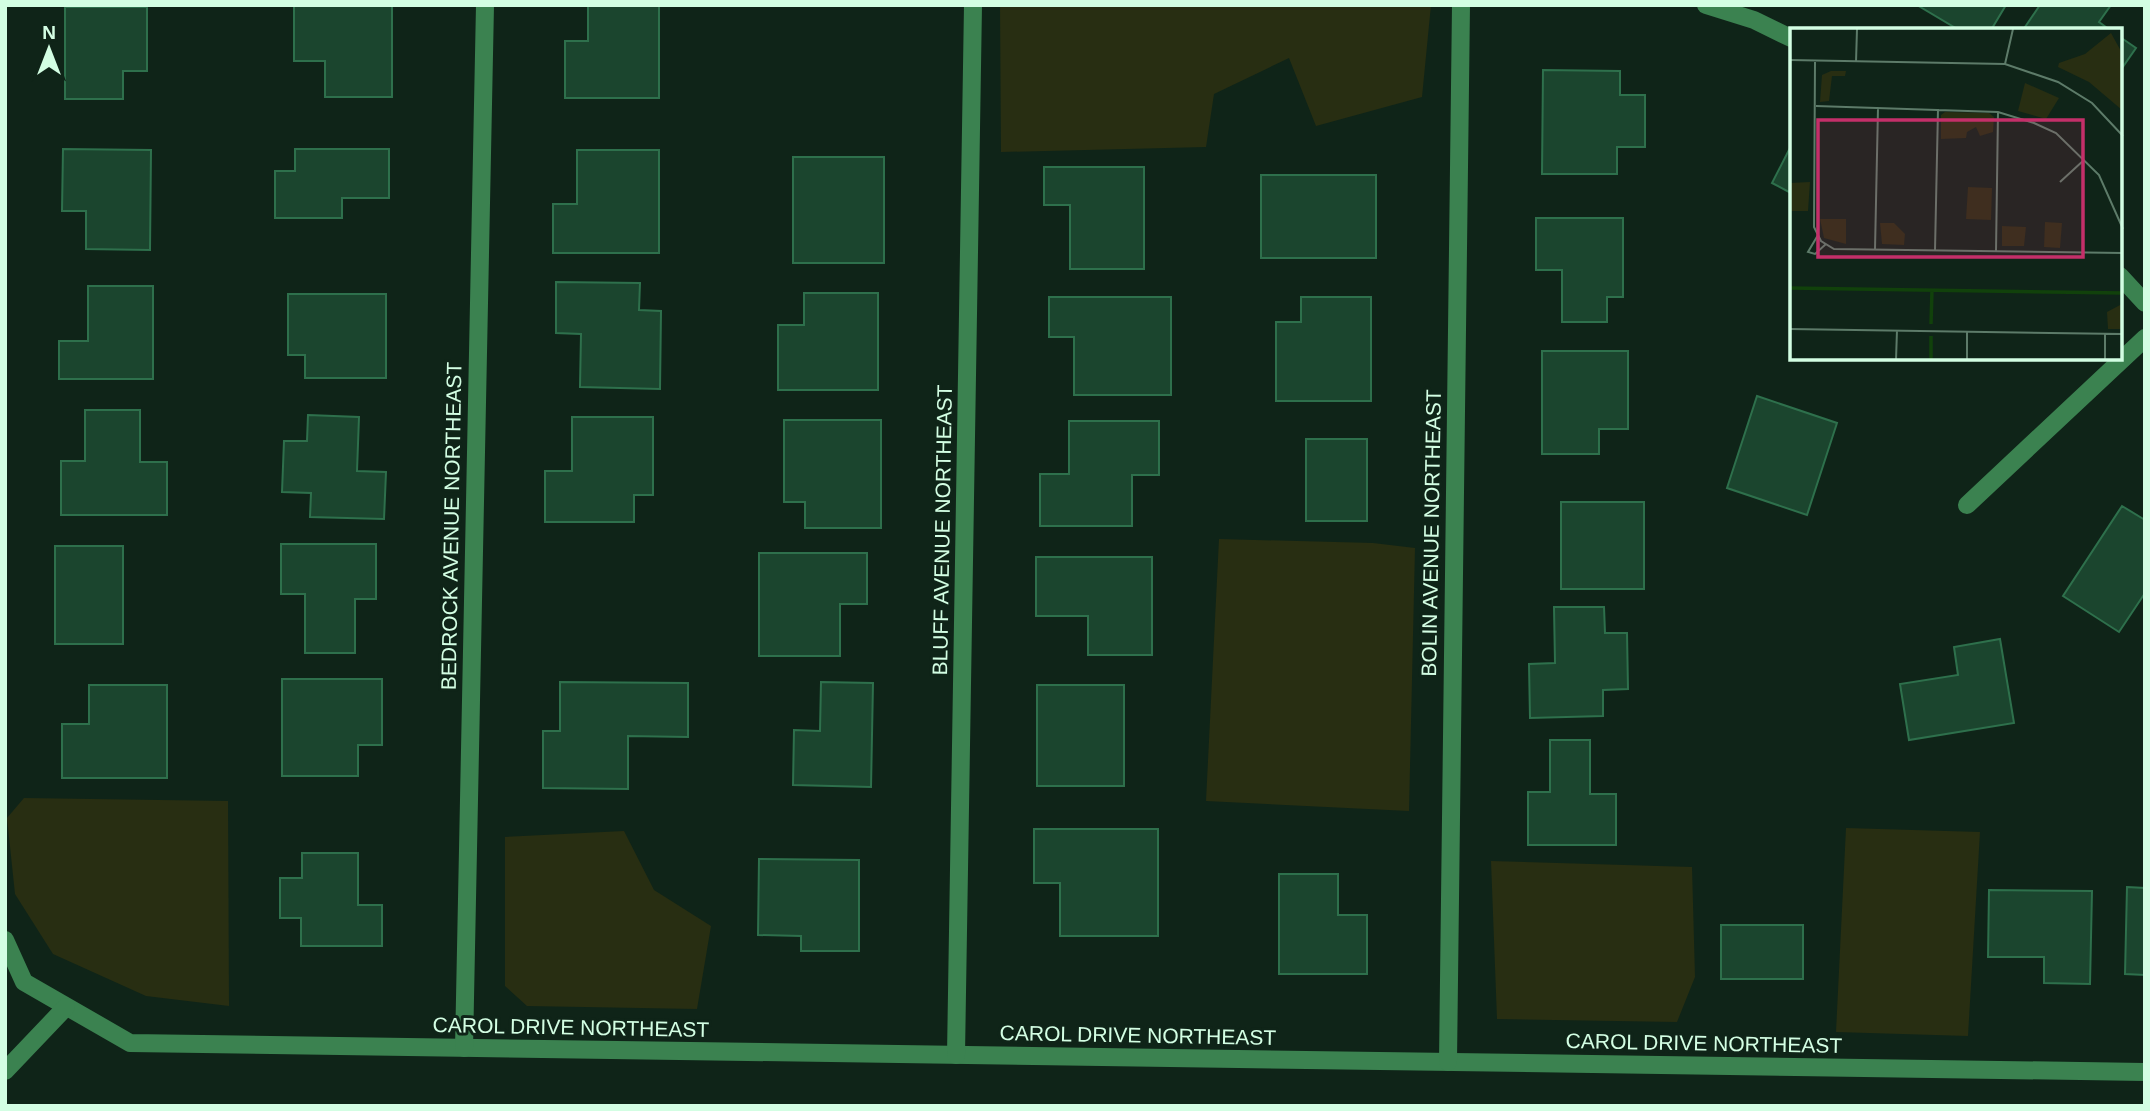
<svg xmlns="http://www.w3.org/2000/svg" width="2150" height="1111" font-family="Arial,sans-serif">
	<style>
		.green { fill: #282e12 }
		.building { fill: #1b452e; stroke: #2e704c; stroke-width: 2 }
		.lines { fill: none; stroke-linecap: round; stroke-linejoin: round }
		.minor { stroke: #3b8250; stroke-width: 18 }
		.labels { text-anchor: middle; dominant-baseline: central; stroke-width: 6; stroke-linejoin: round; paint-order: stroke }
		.street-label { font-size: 21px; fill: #d3fee3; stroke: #0f2418 }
		.inset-river { fill: none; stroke: #11410b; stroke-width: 3.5 }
		.inset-road { fill: none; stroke: #5d7b69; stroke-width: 2 }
		.view { fill: #c42f69; fill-opacity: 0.15; stroke: #c42f69; stroke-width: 3.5 }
		.inset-edge { fill: none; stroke: #d3fee3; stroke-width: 3.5 }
	</style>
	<rect width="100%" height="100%" fill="#0f2418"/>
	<g class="green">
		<path d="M1000,5H1431L1422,97L1316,126L1289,58L1214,94L1206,147L1001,152Z"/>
		<path d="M1219,539L1373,543L1415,548L1409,811L1206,801Z"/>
		<path d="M24,798L228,801L229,1006L146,996L53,954L15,894L7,818Z"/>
		<path d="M1846,828L1980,832L1968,1036L1836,1032Z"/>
		<path d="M624,831L654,890L711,926L697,1009L527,1006L505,986V837Z"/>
		<path d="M1491,861L1692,867L1695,977L1677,1022L1497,1019Z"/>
	</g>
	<g class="building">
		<path d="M294,5H392V97H325V61H294Z"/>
		<path d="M588,5H659V98H565V41H588Z"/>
		<path d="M1917,5H2006L1991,30H1959Z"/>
		<path d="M2040,5H2111L2099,22L2110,30H2023Z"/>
		<path d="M65,7H147V71H123V99H65Z"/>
		<path d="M2120,37L2136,48L2120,71Z"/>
		<path d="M1543,70L1620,71V95H1645V147H1617V174H1542Z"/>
		<path d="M1791,146V193L1772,183Z"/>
		<path d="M63,149L151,150L150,250L86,249V211H62Z"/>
		<path d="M295,149H389V198H342V218H275V171H295Z"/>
		<path d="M577,150H659V253H553V204H577Z"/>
		<rect x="793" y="157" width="91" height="106"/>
		<path d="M1044,167H1144V269H1070V205H1044Z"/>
		<rect x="1261" y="175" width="115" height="83"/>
		<path d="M1536,218H1623V297H1607V322H1562V270H1536Z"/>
		<path d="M556,282L640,283L639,310L661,311L660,389L580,387L581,334L556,333Z"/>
		<path d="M88,286H153V379H59V341H88Z"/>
		<path d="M804,293H878V390H778V325H804Z"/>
		<path d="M288,294H386V378H305V355H288Z"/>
		<path d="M1049,297H1171V395H1074V337H1049Z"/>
		<path d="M1301,297H1371V401H1276V322H1301Z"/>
		<path d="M1542,351H1628V429H1599V454H1542Z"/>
		<path d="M1757,396L1837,423L1807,515L1727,488Z"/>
		<path d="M85,410H140V462H167V515H61V461H85Z"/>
		<path d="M308,415L359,417L357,471L386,472L384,519L310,517L311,493L282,492L284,441H307Z"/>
		<path d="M572,417H653V495H634V522H545V471H572Z"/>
		<path d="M784,420H881V528H805V502H784Z"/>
		<path d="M1069,421H1159V475H1132V526H1040V474H1069Z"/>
		<rect x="1306" y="439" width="61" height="82"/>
		<rect x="1561" y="502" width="83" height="87"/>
		<path d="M2122,506L2145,520V593L2119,632L2063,596Z"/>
		<path d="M281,544H376V599H355V653H305V594H281Z"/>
		<rect x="55" y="546" width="68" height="98"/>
		<path d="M759,553H867V604H840V656H759Z"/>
		<path d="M1036,557H1152V655H1088V616H1036Z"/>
		<path d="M1554,607H1604L1605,633H1627L1628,689L1603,690V716L1530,718L1529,664L1555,663Z"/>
		<path d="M2000,639L2014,723L1909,740L1900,684L1958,675L1954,647Z"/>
		<path d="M282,679H382V745H358V776H282Z"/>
		<path d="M560,682L688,683V737L628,736V789L543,788V731H560Z"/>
		<path d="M821,682L873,683L871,787L793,785L794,730L820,731Z"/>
		<path d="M89,685H167V778H62V724H89Z"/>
		<rect x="1037" y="685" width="87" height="101"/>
		<path d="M1550,740H1590V794H1616V845H1528V792H1550Z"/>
		<path d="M1034,829H1158V936H1060V883H1034Z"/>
		<path d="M302,853H358V905H382V946H301V918H280V878H302Z"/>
		<path d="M759,859L859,860V951H801V936L758,935Z"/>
		<path d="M1279,874H1338V915H1367V974H1279Z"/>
		<path d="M2127,887L2145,888V975L2125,974Z"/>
		<path d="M1989,890L2092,891L2090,984L2044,983V957H1988Z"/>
		<rect x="1721" y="925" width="82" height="54"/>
	</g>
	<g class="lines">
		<g class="minor">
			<path d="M1706,5L1754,20L1791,38"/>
			<path d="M2120,276L2145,303"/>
			<path d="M1967,505L2145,338"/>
			<path d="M5,940L24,982L130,1043L2145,1072"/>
			<path d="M464,1048L485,5"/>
			<path d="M956,1055L973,5"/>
			<path d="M1448,1062L1461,5"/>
			<path d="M5,1071L66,1007"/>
		</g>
	</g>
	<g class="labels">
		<g class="street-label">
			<text transform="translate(451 526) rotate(-89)">BEDROCK AVENUE NORTHEAST</text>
			<text transform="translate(942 530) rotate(-89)">BLUFF AVENUE NORTHEAST</text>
			<text transform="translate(1431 533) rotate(-89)">BOLIN AVENUE NORTHEAST</text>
			<text transform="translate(571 1027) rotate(1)">CAROL DRIVE NORTHEAST</text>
			<text transform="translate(1138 1035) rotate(1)">CAROL DRIVE NORTHEAST</text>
			<text transform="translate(1704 1043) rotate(1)">CAROL DRIVE NORTHEAST</text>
		</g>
	</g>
	<g transform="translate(1790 28)">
		<rect width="332" height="332" fill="#0f2418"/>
		<path d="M321,5L332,25V82L299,54L268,39L269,35L295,26ZM41,43H56L55,48H42L39,73L30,74L32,47ZM235,55L269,70L256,91L228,83ZM155,84L199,85L204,89L203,104L190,108L186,99L177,104L176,110L151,111V87ZM20,154L18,183H0V155ZM178,159L202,160L201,192L176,191ZM30,191H56V216L34,210ZM255,194L272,195L270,220L254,219ZM90,195H104L115,206L114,217L92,216ZM212,198L236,199L234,218H212ZM332,276V301H318L317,284Z" fill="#282e12"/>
		<path class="inset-river" d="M0,260L333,265M141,296L142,262M141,332V308"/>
		<path class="inset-road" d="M0,32L215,36L268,54L302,75L333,108M25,34L24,199L31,213L44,221L333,225M66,34L67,1M215,36L223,1M26,78L208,84L244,95L266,105L309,147L333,201M270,154L294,132M28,207L18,224L25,226L36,216M85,221L88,80M145,222L148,81M206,223L208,84M0,301L333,306M106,332L107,302M177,332V303M315,332V306"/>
		<path class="view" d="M28,92H293V229H28Z"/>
		<rect width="332" height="332" class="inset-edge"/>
	</g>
	<rect width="2150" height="1111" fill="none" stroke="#d3fee3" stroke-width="14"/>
	<g transform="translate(49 49)" stroke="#0f2418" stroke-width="5" paint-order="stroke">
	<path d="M0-5L12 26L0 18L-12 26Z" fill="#d3fee3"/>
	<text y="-10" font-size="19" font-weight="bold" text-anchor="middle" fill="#d3fee3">N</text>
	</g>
</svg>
